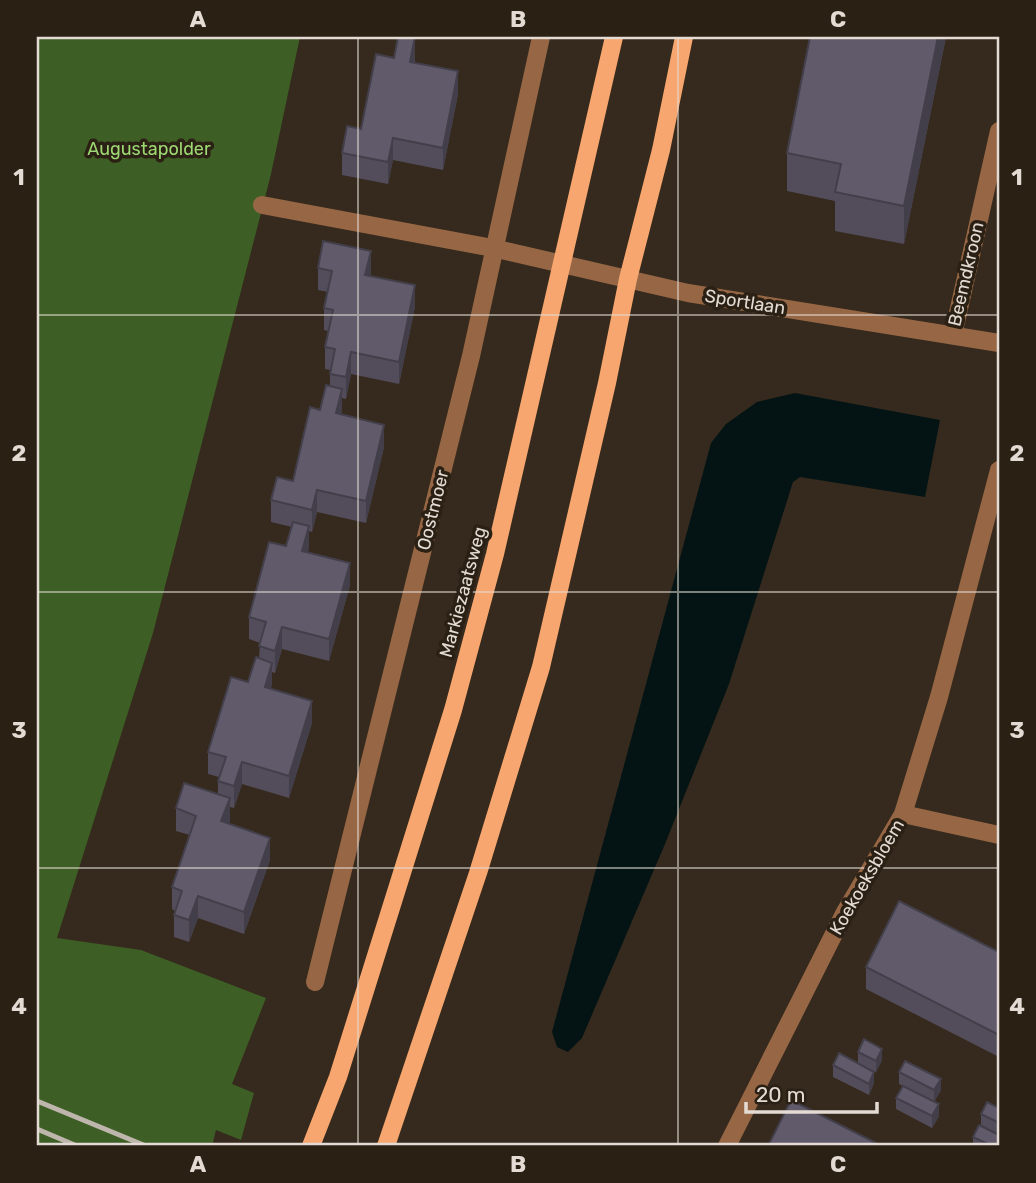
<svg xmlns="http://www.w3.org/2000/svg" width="1036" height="1183" font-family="Rubik,sans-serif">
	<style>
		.green { fill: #3d5e24 }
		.water { fill: #041415 }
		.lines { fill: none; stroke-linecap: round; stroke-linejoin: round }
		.minor { stroke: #976745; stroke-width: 18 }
		.major { stroke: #f6a66e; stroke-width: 18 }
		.rail { stroke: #beb6ac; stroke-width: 5 }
		.wall { fill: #534d5b }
		.shaded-wall { fill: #433f4a }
		.building { fill: #605a6a; stroke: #433f4a; stroke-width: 2 }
		.grid { fill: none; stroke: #e4dcd4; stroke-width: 2; stroke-opacity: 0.55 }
		.labels { text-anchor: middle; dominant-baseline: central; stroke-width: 7; stroke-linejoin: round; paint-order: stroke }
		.park-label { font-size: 18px; fill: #9dd873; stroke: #2b2014 }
		.street-label { font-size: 18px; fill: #e4dcd4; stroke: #2b2014 }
		.neatline { fill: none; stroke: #e4dcd4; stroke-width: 2.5 }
		.grid-label { font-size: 23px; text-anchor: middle; font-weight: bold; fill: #e4dcd4 }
	</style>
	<rect width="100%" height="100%" fill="#352a1d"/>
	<path class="green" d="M37,37H300L271,174L153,633L57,938L141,950L266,998L232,1084L254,1093L241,1140L216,1130L212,1146H37Z"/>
	<path class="water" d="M795,393L940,420L925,497L800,477L793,482L729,684L665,844L582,1038L568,1052L557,1047L552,1032L711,443L726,424L757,402Z"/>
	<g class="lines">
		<g class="minor">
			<path d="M262,205L493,248L688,293L999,343"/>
			<path d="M953,335L999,131"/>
			<path d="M903,814L999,835"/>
			<path d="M315,982L471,356L541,37"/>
			<path d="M727,1146L845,912L903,814L939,697L999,470"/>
		</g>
		<g class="major">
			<path d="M311,1146L338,1077L453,710L495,554L614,37"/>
			<path d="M386,1146L478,873L541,667L607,383L628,279L661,150L684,37"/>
		</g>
		<g class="rail">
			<path d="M37,1101L146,1146"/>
			<path d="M37,1129L77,1146"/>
		</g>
	</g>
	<g class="wall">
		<path d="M946,37L904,244L835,231V201L787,191V153Z"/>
		<path d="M394,58L415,59V63L458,94L443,170L393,160L388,184L342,175V153L361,129Z"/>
		<path d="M318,268L371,273L370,276L415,307L399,384L351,374L346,399L342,398L341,414L384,447L366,523L317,512L312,532L309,531L308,552L350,585L329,661L282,649L275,673L272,672L271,688L312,723L289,798L242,784L234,808L230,807V820L229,824L270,860L244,934L198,918L189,942L174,937V915L175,911L172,909V887L190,835L176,831V808L218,794V781L219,777L208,774V752L248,682L259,659L260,643L249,639V617L286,546L292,527L271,522V500L293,481L330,386V370L325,369V347L328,331L324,330V308L328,292L318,290Z"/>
		<path d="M999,952V1057L866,989V967Z"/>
		<path d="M858,1052L882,1060L876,1072L858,1063L874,1083L869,1095L833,1077V1065L858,1063Z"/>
		<path d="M899,1072L941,1090L934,1102L939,1116L932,1128L896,1109V1098L933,1101L899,1084Z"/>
		<path d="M999,1108V1134L981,1125V1114Z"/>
		<path d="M973,1137L999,1146H973Z"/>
	</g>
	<g class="shaded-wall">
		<path d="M415,37V59L410,84V62Z"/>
		<path d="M938,37H946L904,244V206Z"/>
		<path d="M458,71V94L443,170V148Z"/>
		<path d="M393,138V160L388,184V162Z"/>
		<path d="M371,251V273L365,297V275Z"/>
		<path d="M415,285V307L399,384V362Z"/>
		<path d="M351,352V374L346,399V377Z"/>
		<path d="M342,389V411L336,435V413Z"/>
		<path d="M384,425V447L366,523V501Z"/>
		<path d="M317,490V512L312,532V510Z"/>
		<path d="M309,526V548L302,573V551Z"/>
		<path d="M350,563V585L329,661V639Z"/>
		<path d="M282,627V649L275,673V651Z"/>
		<path d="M272,663V685L265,709V687Z"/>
		<path d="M312,701V723L289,798V776Z"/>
		<path d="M242,762V784L234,808V786Z"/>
		<path d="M230,798V820L221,843V821Z"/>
		<path d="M270,838V860L244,934V912Z"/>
		<path d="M198,896V918L189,942V920Z"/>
		<path d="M882,1049V1060L876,1072V1061Z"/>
		<path d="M874,1072V1083L869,1095V1084Z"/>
		<path d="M941,1079V1090L934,1102V1090Z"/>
		<path d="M939,1104V1116L932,1128V1116Z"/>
	</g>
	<g class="building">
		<path d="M398,37H415L410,62L458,71L443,148L393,138L388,162L342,153L347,126L361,129L376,54L394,58Z"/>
		<path d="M810,37H938L904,206L835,192L841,164L787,153Z"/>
		<path d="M323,241L371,251L365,275L415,285L399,362L351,352L346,377L330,374L335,349L325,347L333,310L324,308L332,271L318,268Z"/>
		<path d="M326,385L342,389L336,413L384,425L366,501L317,490L312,510L271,500L277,477L293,481L310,407L320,410Z"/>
		<path d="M293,522L309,526L302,551L350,563L329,639L282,627L275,651L259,646L266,622L249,617L269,542L286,546Z"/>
		<path d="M256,657L272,663L265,687L312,701L289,776L242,762L234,786L218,781L226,757L208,752L231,677L248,682Z"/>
		<path d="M184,783L230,798L221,821L270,838L244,912L198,896L189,920L174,915L182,891L172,887L196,816L176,808Z"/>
		<path d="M899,901L999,952V1035L866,967Z"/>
		<path d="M864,1039L882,1049L876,1061L858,1052Z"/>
		<path d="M839,1053L874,1072L869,1084L833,1065Z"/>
		<path d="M905,1061L941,1079L934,1090L899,1072Z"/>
		<path d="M903,1086L939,1104L932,1116L896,1098Z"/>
		<path d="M791,1100L882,1146H768Z"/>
		<path d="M987,1102L999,1108V1123L981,1114Z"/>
		<path d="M979,1125L999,1135V1146H992L973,1137Z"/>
	</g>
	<path class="grid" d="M358,37V1146M678,37V1146M37,315H999M37,592H999M37,868H999"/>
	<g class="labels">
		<g class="park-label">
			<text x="149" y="149">Augustapolder</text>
		</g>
		<g class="street-label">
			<text transform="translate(966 274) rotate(-77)">Beemdkroon</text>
			<text transform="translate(745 302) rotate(9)">Sportlaan</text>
			<text transform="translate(433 510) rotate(-76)">Oostmoer</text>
			<text transform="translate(463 592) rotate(-75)">Markiezaatsweg</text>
			<text transform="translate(867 877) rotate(-60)">Koekoeksbloem</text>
		</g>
	</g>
	<rect width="1036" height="1183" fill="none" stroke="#2b2014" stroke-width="77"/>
	<path d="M746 1102v10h131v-10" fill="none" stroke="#e4dcd4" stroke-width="3.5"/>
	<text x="756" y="1102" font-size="21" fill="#e4dcd4" stroke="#2b2014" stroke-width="5" paint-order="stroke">20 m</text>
	<rect x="38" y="38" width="960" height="1106" class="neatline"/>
	<g class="grid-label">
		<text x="198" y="27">A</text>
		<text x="518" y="27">B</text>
		<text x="838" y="27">C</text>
		<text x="19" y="185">1</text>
		<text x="1017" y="185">1</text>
		<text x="19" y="461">2</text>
		<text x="1017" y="461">2</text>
		<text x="19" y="738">3</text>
		<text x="1017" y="738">3</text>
		<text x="19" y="1014">4</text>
		<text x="1017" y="1014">4</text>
		<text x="198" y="1172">A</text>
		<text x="518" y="1172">B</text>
		<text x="838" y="1172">C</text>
	</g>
</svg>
